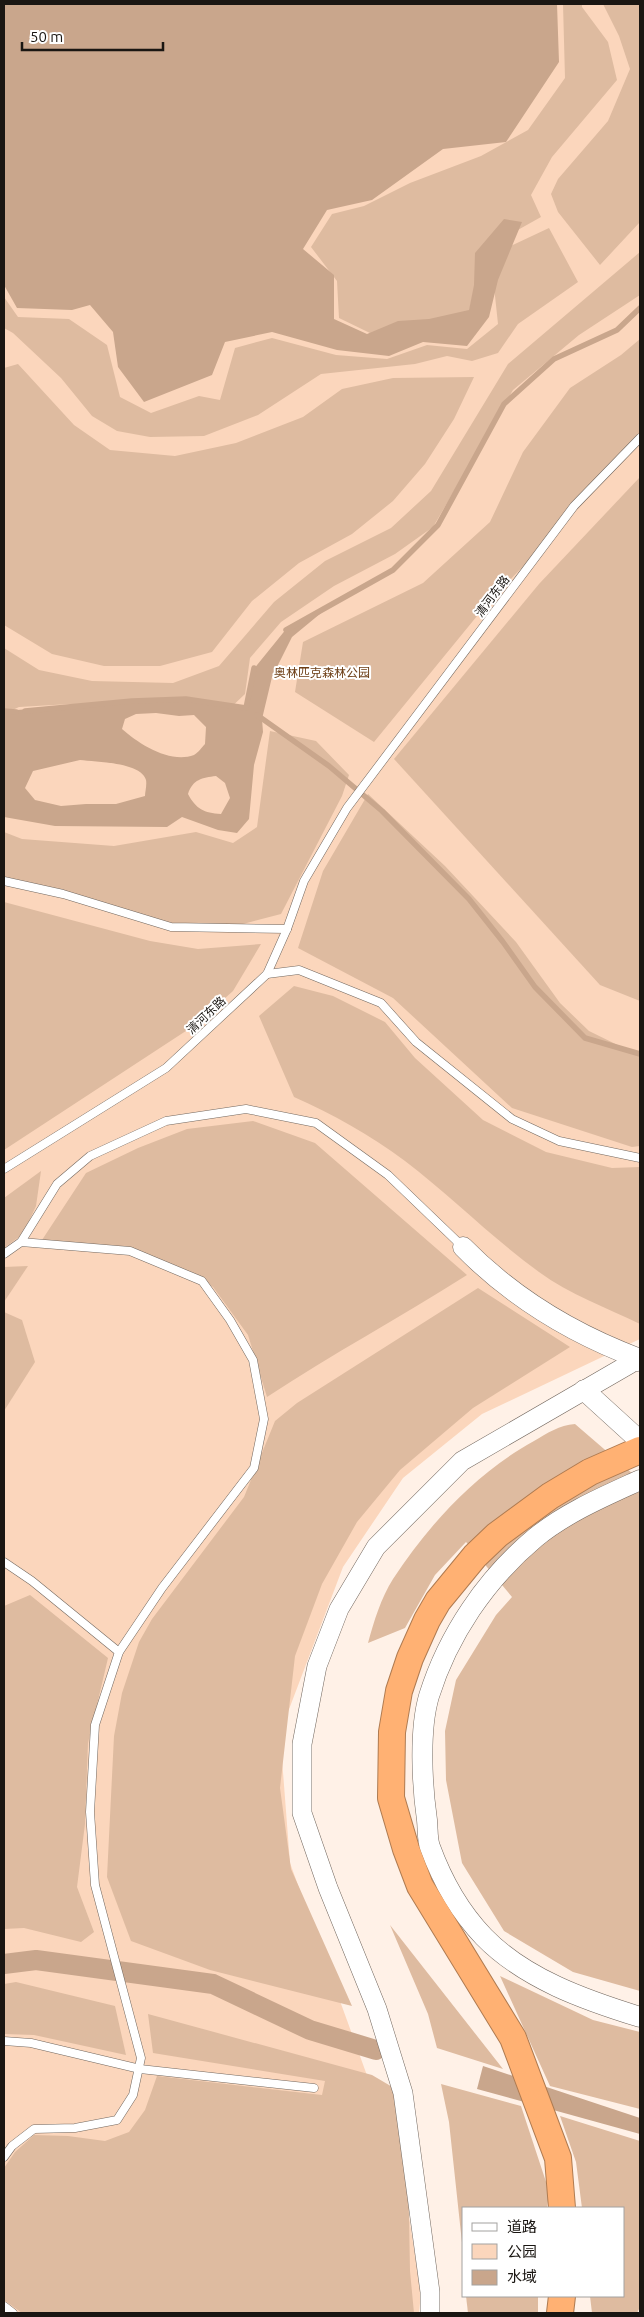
<svg xmlns="http://www.w3.org/2000/svg" width="644" height="2317" font-family="Ubuntu,'Noto Sans SC',sans-serif">
	<style>
		.green { fill: #fbd6bc }
		.forest { fill: #debba0 }
		.water { fill: #c9a68c; fill-rule: evenodd }
		.lines { fill: none; stroke-linecap: round; stroke-linejoin: round }
		.stream { stroke: #c9a68c; stroke-width: 5.5 }
		.canal { stroke: #c9a68c; stroke-width: 20 }
		.service-casing { stroke: #73685f; stroke-width: 9 }
		.tertiary-casing { stroke: #73685f; stroke-width: 20 }
		.secondary-casing { stroke: #73685f; stroke-width: 21 }
		.motorway-casing { stroke: #af7b51; stroke-width: 28 }
		.service { stroke: #fff; stroke-width: 8 }
		.tertiary { stroke: #fff; stroke-width: 19 }
		.secondary { stroke: #fff; stroke-width: 20 }
		.motorway { stroke: #ffb173; stroke-width: 26 }
		.labels { text-anchor: middle; dominant-baseline: central; stroke-width: 4; stroke-linejoin: round; paint-order: stroke }
		.street-label { font-size: 12px; fill: #1a1612; stroke: #fff }
		.park-label { font-size: 12px; fill: #6c3d14; stroke: #fff }
	</style>
	<rect width="100%" height="100%" fill="#fff1e7"/>
	<path class="green" d="M4,4H640V1339L482,1414L403,1478L343,1567L280,1733L290,1863L402,2172L421,2293L419,2313H4Z"/>
	<g class="forest">
		<path d="M563,4H582V7L608,42L617,80L552,157L531,195L541,217L482,250L468,317L372,334L339,318L337,281L311,247L332,214L364,206L410,183L481,156L528,130L565,78Z"/>
		<path d="M603,4H640V222L600,265L558,212L551,194L558,179L608,121L630,69L619,36Z"/>
		<path d="M549,228L578,282L518,324L498,353L472,361L447,356L415,364L321,374L258,415L204,436L150,437L117,431L92,416L61,378L13,333L4,328V297L18,317L69,319L107,345L120,397L151,413L199,396L220,400L235,348L272,338L336,355L387,359L427,345L467,349L498,324L493,277L498,252Z"/>
		<path d="M640,252V295L579,335L513,390L433,527L395,554L334,586L281,622L250,658L245,694L226,712L70,704L19,707L4,714V648L39,670L92,681L173,683L219,666L274,602L325,561L391,528L431,491L508,364Z"/>
		<path d="M640,339V444L486,605L374,742L295,692L303,642L423,583L490,522L523,452L570,388L621,355Z"/>
		<path d="M18,364L74,425L110,450L175,456L236,443L303,417L342,389L393,378L474,377L454,419L425,464L393,501L352,534L299,563L252,601L212,652L160,666H104L52,654L4,625V368Z"/>
		<path d="M640,477V1001L600,985L394,759L539,584Z"/>
		<path d="M270,731L316,741L349,775L342,796L281,914L243,924L170,927L4,881V832L22,839L114,846L196,832L233,843L257,827Z"/>
		<path d="M368,794L445,866L516,942L560,1003L589,1031L640,1056V1146L632,1147L512,1108L393,998L298,948L323,871Z"/>
		<path d="M4,902L150,941L198,949L261,944L233,991L195,1025L4,1150Z"/>
		<path d="M294,986L333,996L385,1022L415,1058L483,1120L546,1152L612,1168L640,1167V1324C607,1308 569,1294 539,1272C492,1238 451,1196 405,1161C369,1134 334,1115 294,1097L259,1016Z"/>
		<path d="M253,1121L315,1143L467,1275C401,1317 332,1354 267,1397L248,1335L213,1287L192,1273L134,1249L42,1240L86,1173L138,1148L187,1129Z"/>
		<path d="M41,1171L36,1206L23,1234L4,1248V1198Z"/>
		<path d="M28,1266L4,1302V1267Z"/>
		<path d="M478,1288L570,1347L473,1408L400,1470L357,1522L322,1584L295,1656L280,1788L291,1869L352,2006L210,1970L131,1941L107,1877L114,1736L122,1693L139,1642L152,1619L244,1497L275,1421L297,1403Z"/>
		<path d="M4,1312L22,1320L35,1362L4,1411Z"/>
		<path d="M575,1424L640,1480V1991L573,1972L504,1931L462,1863L446,1780L445,1731L456,1680L496,1615L512,1597L466,1542L435,1575L405,1628L368,1643C374,1621 381,1598 393,1579C430,1523 476,1473 534,1441C548,1433 559,1425 575,1424Z"/>
		<path d="M30,1595L108,1658L88,1743L85,1824L77,1887L94,1932L81,1942L24,1928L4,1929V1606Z"/>
		<path d="M390,1925L503,2069L437,2048L428,2014Z"/>
		<path d="M500,1976L593,2020L640,2032V2109L550,2086Z"/>
		<path d="M16,1982L115,2006L126,2055L34,2035L4,2034V1984Z"/>
		<path d="M148,2014L372,2075L394,2088L408,2161L410,2271L414,2313H22L4,2300V2168L15,2152L34,2135L68,2136L105,2141L129,2132L145,2110L157,2076L322,2095L325,2081L153,2053Z"/>
		<path d="M441,2084L521,2106L549,2191L547,2208H463V2252L449,2122Z"/>
		<path d="M560,2116L640,2141V2307L637,2313H592L590,2296H623V2208H582L576,2162Z"/>
		<path d="M466,2296H538V2313H468Z"/>
	</g>
	<g class="water">
		<path d="M4,4H557L559,62L506,142L443,149L372,200L327,210L303,249L334,275V319L367,334L398,321L429,319L469,310L474,285L475,253L504,219L522,222L498,280L489,317L467,346L423,342L389,356L337,350L272,332L225,342L212,375L144,402L118,367L113,332L90,305L72,310L17,308L4,285Z"/>
		<path d="M332,604L292,637L272,677L262,719L263,732L254,765L249,819L237,833L218,830L182,817L167,827L55,826L4,817V711L132,701L186,699L246,708L253,670L287,628ZM156,713L179,716L194,715L206,727L205,744C202,747 198,753 194,755C170,764 139,744 122,729L125,719L136,714ZM80,760C96,762 141,762 146,780C147,785 145,792 145,796L116,804H86L61,806L35,800L25,788L33,771ZM216,776L225,783L230,798L221,814C204,813 196,809 188,794C193,779 202,778 216,776Z"/>
		<path d="M483,2066L640,2118V2134L477,2089Z"/>
	</g>
	<g class="lines">
		<g class="stream">
			<path d="M286,630L393,570L438,525L504,404L554,359L617,330L640,308"/>
			<path d="M4,711L16,712"/>
			<path d="M25,711L132,701L186,699L246,708L254,668"/>
			<path d="M257,715L329,766L382,811L469,899L503,942L535,987L585,1038L640,1054"/>
		</g>
		<path class="canal" d="M4,1964L36,1960L213,1984L310,2030L376,2050"/>
		<g class="service-casing">
			<g id="service">
				<path d="M4,881L63,894L171,927L287,929"/>
				<path d="M267,974L299,970L381,1003L416,1042L512,1119L559,1141L640,1158"/>
				<path d="M4,1169L166,1068L267,974L287,929L304,881L347,808L574,506L640,438"/>
				<path d="M21,1242L57,1184L90,1156L166,1121L246,1109L316,1123L388,1175L463,1247"/>
				<path d="M4,1254L21,1242L130,1251L202,1281L230,1320L253,1360L264,1419L254,1468L162,1588L119,1652L95,1725L90,1812L95,1885L141,2058L133,2095L117,2120L75,2128L34,2129L12,2146L4,2157"/>
				<path d="M4,1562L32,1581L119,1652"/>
				<path d="M4,2041L31,2043L140,2069L314,2088"/>
				<path d="M4,2306L13,2313"/>
			</g>
		</g>
		<g class="tertiary-casing">
			<path id="tertiary" d="M430,2313V2292L403,2093L377,2009L328,1888L302,1813V1744L317,1666L339,1609L376,1547L462,1461L633,1362L640,1361"/>
		</g>
		<g class="secondary-casing">
			<g id="secondary">
				<path d="M463,1247C513,1298 573,1334 640,1359"/>
				<path d="M584,1390L640,1441"/>
				<path d="M640,1480C605,1496 565,1513 535,1538C486,1579 448,1635 429,1696C419,1730 422,1785 427,1820C428,1829 427,1839 430,1847C442,1880 460,1912 484,1937C525,1979 585,2000 640,2017"/>
			</g>
		</g>
		<g class="motorway-casing">
			<g id="motorway">
				<path d="M562,2208L558,2158L513,2038L420,1886L406,1849L391,1798L392,1732L399,1691L410,1658L427,1620L438,1601L475,1556L497,1535L550,1496L590,1472L640,1450"/>
				<path d="M560,2313L562,2296"/>
			</g>
		</g>
		<use href="#service" class="service"/>
		<use href="#tertiary" class="tertiary"/>
		<use href="#secondary" class="secondary"/>
		<use href="#motorway" class="motorway"/>
	</g>
	<g class="labels">
		<g class="street-label">
			<text transform="translate(492 596) rotate(-53)">清河东路</text>
			<text transform="translate(206 1015) rotate(-43)">清河东路</text>
		</g>
		<g class="park-label">
			<text x="322" y="672">奥林匹克森林公园</text>
		</g>
	</g>
	<rect width="644" height="2317" fill="none" stroke="#1a1612" stroke-width="10"/>
	<rect x="462" y="2207" width="162" height="90" fill="#ffffff" stroke="#a3a2a0"/>
	<rect x="472" y="2223" width="25" height="8" fill="#ffffff" stroke="#a3a2a0"/>
	<text x="507" y="2232" font-size="15" fill="#1a1612">道路</text>
	<rect x="472" y="2244" width="25" height="15" fill="#fbd6bc" stroke="#a3a2a0"/>
	<text x="507" y="2257" font-size="15" fill="#1a1612">公园</text>
	<rect x="472" y="2270" width="25" height="15" fill="#c9a68c" stroke="#a3a2a0"/>
	<text x="507" y="2282" font-size="15" fill="#1a1612">水域</text>
	<path d="M22 42v8h141v-8" fill="none" stroke="#1a1612" stroke-width="2.5"/>
	<text x="30" y="42" font-size="15" fill="#1a1612" stroke="#ffffff" stroke-width="4" paint-order="stroke">50 m</text>
</svg>
